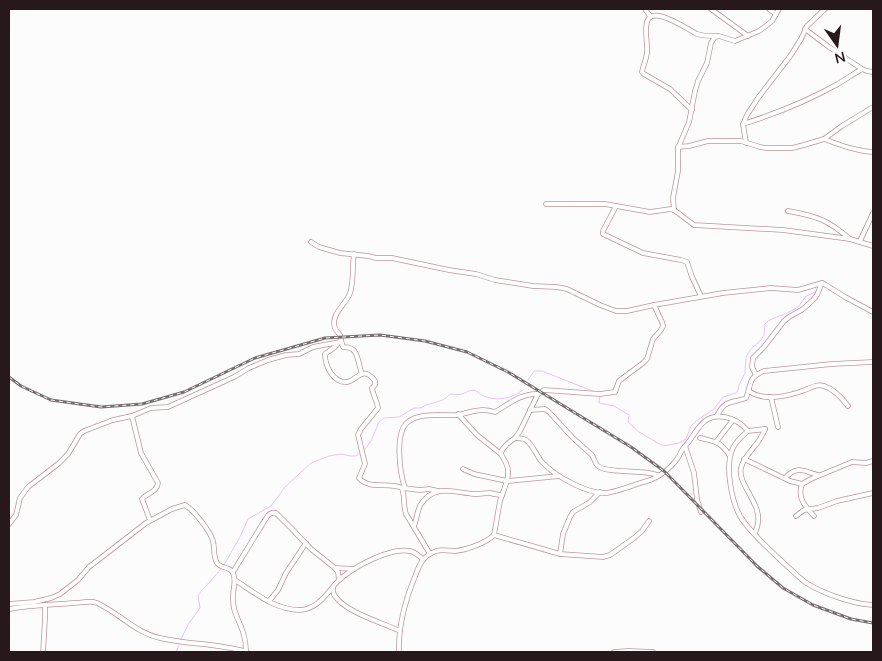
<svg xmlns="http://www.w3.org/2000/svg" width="882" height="661" font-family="Mulish,sans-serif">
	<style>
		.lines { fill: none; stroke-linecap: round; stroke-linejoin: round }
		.stream { stroke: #ecc2fb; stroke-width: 1 }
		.minor-casing { stroke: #bd959b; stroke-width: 5.5 }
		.minor { stroke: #fff; stroke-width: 4 }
		.rail-casing { stroke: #786f71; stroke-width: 3 }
		.rail { stroke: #fcfcfc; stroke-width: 1; stroke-dasharray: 4; stroke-linecap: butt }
	</style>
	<rect width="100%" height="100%" fill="#fcfcfc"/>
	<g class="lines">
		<g class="stream">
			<path d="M528,380L534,371H542L595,392"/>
			<path d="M600,394L599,403L614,406L629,415L628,422L639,432L663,446L679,443L686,439L691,426L696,421L714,409L723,397L736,393L738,390L739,385L745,373L746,357L750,350L761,340L764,335L765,324L768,321L774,318L785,314L795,309L799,306L806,296L816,292"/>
			<path d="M365,449L371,441L379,422L384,418L399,417L414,408H421L426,405L440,401L446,398L450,394C454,394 459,395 462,394C466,393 469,390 474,390C477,391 481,395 484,396C497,402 512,398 523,390"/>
			<path d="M224,565L240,537L248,519L271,506L285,487L311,463L329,456L341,454L350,456H356L360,453"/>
			<path d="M181,639L189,623L200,608L198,595L222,568"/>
			<path d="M176,652L179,645"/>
		</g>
		<g class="minor-casing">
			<g id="minor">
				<path d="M645,9L650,16"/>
				<path d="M711,9L748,36"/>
				<path d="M769,9L776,14"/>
				<path d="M805,29L829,47L862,69"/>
				<path d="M692,110L670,89L644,74L642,72C643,66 646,60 647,53C648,43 644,32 647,22C652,4 687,29 697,34C703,36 710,36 716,36"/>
				<path d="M743,124C775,114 807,101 836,85C845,80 853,74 862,69L867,71L873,72"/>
				<path d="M824,139C840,145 856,151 873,152"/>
				<path d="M746,143L743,124L747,115L758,98L791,55L801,39L807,26L825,9"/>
				<path d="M678,147L689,146L708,141H741L760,147L766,148H792L804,145L824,139L842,126L873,107"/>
				<path d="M546,204H605L650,212L671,209L674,210L694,225L783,230L850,239L873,246"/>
				<path d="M616,206L603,231V234L643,253L681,260L687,262L692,277L701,296"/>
				<path d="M674,210L673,198L678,171V148L689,122L695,91L698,81L707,63L711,43L715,37L719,36L735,41L759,31L766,26L772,21L779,9"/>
				<path d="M788,211C817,216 828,220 850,239"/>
				<path d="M860,241L873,213"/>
				<path d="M311,242L319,247L340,253L368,256L376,258H392L449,270L476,274L495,280L533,286L557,287L567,289L600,305L616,311H627L654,305L723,293L771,288L798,290L822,283L826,285L845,297L873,312"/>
				<path d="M341,340L343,347C346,347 349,347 352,349C358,352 359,367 362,374"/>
				<path d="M338,343L335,347L325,354C325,366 333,383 347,382C353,381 356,376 362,374C367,372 372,377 375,381V385L372,388C373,395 377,401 378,408L361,429L358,435L365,464L359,478C369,490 389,482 402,488C405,497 403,505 406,514L430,554"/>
				<path d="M756,375L752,367L753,358L764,347L784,321L789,317L803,309L813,300L817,295L822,283"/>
				<path d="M749,391C764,402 789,396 805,390C812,387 817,384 824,386C834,389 842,398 848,406"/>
				<path d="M771,397L778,427"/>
				<path d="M530,410L545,409L549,412L573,438L592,455C594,458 595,463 597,465C602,472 631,471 640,472C646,472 653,474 659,475"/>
				<path d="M458,414L477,435L501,454"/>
				<path d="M132,416L141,453L158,483C157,492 147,493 142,499L150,520"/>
				<path d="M717,416C725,399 731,404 746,398C752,384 747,378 764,371L832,364L873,362"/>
				<path d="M748,431C742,436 736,441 733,448C724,466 732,507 744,522C756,538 773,553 787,566C794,572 800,579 808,584C825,594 853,604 873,605"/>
				<path d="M515,438C519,438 523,438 526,440C533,445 536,455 542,462C555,476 587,494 606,493C617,492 636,484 647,481C658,478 671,468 677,459C680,456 680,452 683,449C685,446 688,443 690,440C700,425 706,414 725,417C735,419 742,424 748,431L765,429"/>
				<path d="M700,438C716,442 720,441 730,456"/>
				<path d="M716,442L733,420"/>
				<path d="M685,446L694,473L697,499L701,512"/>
				<path d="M744,459L790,481L802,484"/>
				<path d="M463,469L474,474L507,481L559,476"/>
				<path d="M785,478C797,465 803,471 818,475"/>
				<path d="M403,488L420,490L429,489L438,491"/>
				<path d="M405,488C400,474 394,432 408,422C419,412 443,416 457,415C465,414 474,410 483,410C487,410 491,411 495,412C509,404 521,393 538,394"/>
				<path d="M796,516L804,510L818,508L837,501L873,493"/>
				<path d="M814,516C805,506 797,498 802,484L811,479L852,462L866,463L873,461"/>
				<path d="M9,524L16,515L20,498L28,487L58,464L68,454L80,434L84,431L113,420L132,416L151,408L168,407L234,377L249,368L268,360L286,355L299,354L313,347L340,342L341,337C340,334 336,331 335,328C330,314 346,305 350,293C354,282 352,266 354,254"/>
				<path d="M414,526C417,519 417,510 421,504C435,483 455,493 474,494C480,494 485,493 490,493C494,494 498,495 502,495"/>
				<path d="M755,533C756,530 758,526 758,522C761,503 737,483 741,468C743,458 752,450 758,442C761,438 763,433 765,429"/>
				<path d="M494,535L560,554L603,557L610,555L634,538L642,531L649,521"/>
				<path d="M560,554L563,534L570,517L573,512L590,502L600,492"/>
				<path d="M335,568L354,569"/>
				<path d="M233,572L265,520C268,515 270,512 276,513L291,528L311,549L335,568L338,572L339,580"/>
				<path d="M235,580C255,593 275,610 300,610C318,609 327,593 338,581C353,567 390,547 410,551C415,552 419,556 423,559"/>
				<path d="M333,588C333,592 333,594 335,596C345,612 383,623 400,631"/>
				<path d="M269,601L278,590L286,573L306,543"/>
				<path d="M9,604L34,602L51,598L60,594L78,580L89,567L146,523L172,509L185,505C194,510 210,531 213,541C215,549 213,557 217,563C221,569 230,566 233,573C237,581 232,591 233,599C233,614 239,619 243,632C245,638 246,645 246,651"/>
				<path d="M9,609C30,605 52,605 74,603C81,603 90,600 97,603C119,613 136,633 160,638C189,645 219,643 247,652"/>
				<path d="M43,652L45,619V605"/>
				<path d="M399,652C398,625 406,598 416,574C418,569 420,563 423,560C426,556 431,553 436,551C442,549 448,551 455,551C466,550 486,543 494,535L500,501L507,481L508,475V469L506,463L501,454L502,450L507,444L515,438L520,431L538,394L544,390L600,394L615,392L619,381L643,363L647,359L653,339L661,330L663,326L662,322L654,305"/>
				<path d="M614,652L628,651L653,652"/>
			</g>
		</g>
		<use href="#minor" class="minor"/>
		<g class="rail-casing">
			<path id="rail" d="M9,377L21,386L51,400L101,407L142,404L184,392L255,358L325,338L380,335L425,341L467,352L508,372L631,447L664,471L757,566L783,588L813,605L851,619L873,623"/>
		</g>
		<use href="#rail" class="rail"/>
	</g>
	<rect width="882" height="661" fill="none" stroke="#27181b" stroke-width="20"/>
	<g transform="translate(837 45) rotate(166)" stroke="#fcfcfc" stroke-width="4" paint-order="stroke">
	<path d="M0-4L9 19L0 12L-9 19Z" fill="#27181b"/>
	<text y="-8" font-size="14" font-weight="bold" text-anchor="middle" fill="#27181b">N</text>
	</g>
</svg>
